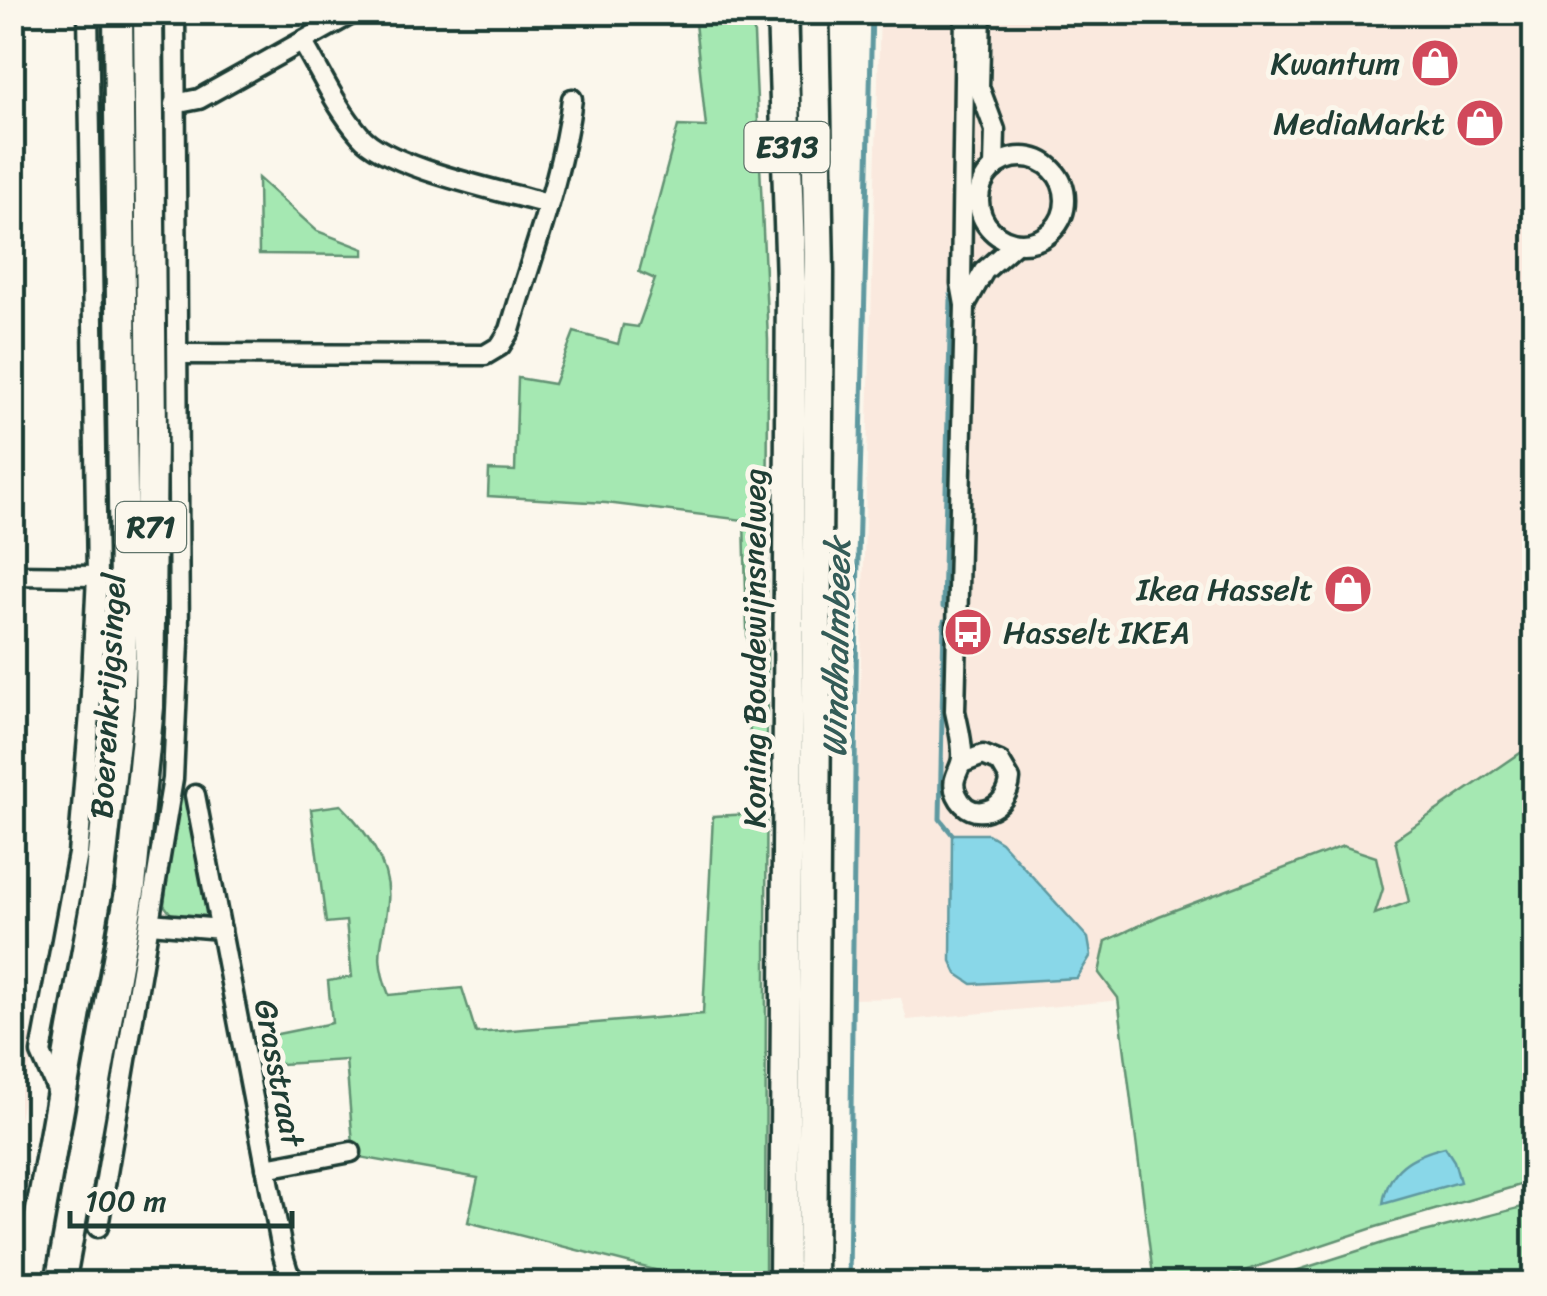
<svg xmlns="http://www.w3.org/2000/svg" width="1547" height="1296" font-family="Sriracha,sans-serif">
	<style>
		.built { fill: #fae9de }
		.green { fill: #a5e8b2; stroke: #629273; stroke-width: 2.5 }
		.water { fill: #89d7e8; stroke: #5f99a0; stroke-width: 2.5 }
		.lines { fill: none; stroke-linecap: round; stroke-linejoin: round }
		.stream { stroke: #5f99a0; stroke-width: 5 }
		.minor-casing { stroke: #1f3d34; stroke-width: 25 }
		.highway-casing { stroke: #1f3d34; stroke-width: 35 }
		.minor { stroke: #fbf7ec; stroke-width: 18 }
		.highway { stroke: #fbf7ec; stroke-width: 28 }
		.labels { text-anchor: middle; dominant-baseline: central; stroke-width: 10; stroke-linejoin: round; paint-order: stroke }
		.shield { fill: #fbf7ec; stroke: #61756b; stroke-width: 2.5 }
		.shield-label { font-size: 30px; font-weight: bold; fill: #1f3d34 }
		.poi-label { font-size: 32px; fill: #1f3d34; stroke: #fbf7ec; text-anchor: end }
		.street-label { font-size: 32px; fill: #1f3d34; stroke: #fbf7ec }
		.water-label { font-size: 35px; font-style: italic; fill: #345c58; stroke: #fbf7ec }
	</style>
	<rect width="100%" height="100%" fill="#fbf7ec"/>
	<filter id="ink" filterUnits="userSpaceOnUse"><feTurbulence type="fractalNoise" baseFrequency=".01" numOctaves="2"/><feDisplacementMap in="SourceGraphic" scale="20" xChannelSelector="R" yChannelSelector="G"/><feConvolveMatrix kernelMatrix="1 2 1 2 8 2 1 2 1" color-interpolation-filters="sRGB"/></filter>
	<g filter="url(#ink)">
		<g class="built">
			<path d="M880,13H1534V716L1531,720L1534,792L1396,839L1410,902L1144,998L907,1020L901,998L851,999Z"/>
			<path d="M13,1034L36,1035L13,1149Z"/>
		</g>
		<g class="green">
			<path d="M694,13H753L768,340L765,1283H694V1280L468,1222L478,1178L354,1156L346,1060L265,1065L253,1039L332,1023L328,981L352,977L346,921L326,923L311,809L341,805C365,829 392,866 388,902C384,944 372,952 389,995L462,988L476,1033L703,1014L713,816L752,814L744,520L606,503L488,496L489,470L515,471L518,378L554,384L574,332L618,344L623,325L638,327L655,279L639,272L678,126L706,127Z"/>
			<path d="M258,178L317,231L364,249V255L259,254Z"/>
			<path d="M1534,716V1181L1376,1227L1208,1283H1154L1118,998L1099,973L1106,941L1159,916L1343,846L1376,857L1383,889L1375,914L1409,902L1395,839L1532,745L1531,719Z"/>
			<path d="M183,793L188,795L210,916L171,914L164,905L177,797Z"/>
			<path d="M1534,1204V1283H1258L1389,1241Z"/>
		</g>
		<g class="water">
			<path d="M952,834H988L1001,842L1088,938L1091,955L1077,978L972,984L957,974L951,961Z"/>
			<path d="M1445,1147L1454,1161L1460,1182L1383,1204C1388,1168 1412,1155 1445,1147Z"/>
		</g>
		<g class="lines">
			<g class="stream">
				<path d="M943,607L954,184"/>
				<path d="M944,621L940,819L952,834"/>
				<path d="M849,1284L857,599L872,12"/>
			</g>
			<g class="minor-casing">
				<g id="minor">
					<path d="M981,12L979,87L995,130L994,168"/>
					<path d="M303,43C321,73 337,109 360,135C388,168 503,191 547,204"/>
					<path d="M174,104L199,99L355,12"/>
					<circle cx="1022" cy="200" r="43"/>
					<path d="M965,305L984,271L1016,243"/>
					<path d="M178,354L485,355L500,346L510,330C532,254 562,178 572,99"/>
					<path d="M12,575L97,576"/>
					<path d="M962,763L983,755L1000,762L1010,779C1008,810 971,825 957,795C949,779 961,771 962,758C963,742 958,726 955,711L965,305L961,283L965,12"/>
					<path d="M195,795L283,1255L288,1272L298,1284"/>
					<path d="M150,923L221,929"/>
					<path d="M59,1094L41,1053L78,854L90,714L97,576L88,12"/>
					<path d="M266,1168L351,1152"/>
					<path d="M98,1227L173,779L179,642L175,12"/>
				</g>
			</g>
			<g class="highway-casing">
				<g id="highway">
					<path d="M782,12L791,282L784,1284"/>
					<path d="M28,1284L99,882L119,705L124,590L118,12"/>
					<path d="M60,1284L131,886L149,707L152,432L148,12"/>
					<path d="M812,1284L819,273L814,12"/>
				</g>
			</g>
			<use href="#minor" class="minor"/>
			<use href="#highway" class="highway"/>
		</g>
	</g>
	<defs>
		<g id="shop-disc" transform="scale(2.5)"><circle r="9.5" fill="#d1495b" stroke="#fbf7ec"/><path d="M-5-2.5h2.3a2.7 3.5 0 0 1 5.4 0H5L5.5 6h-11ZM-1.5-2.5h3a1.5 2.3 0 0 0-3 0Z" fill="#fff"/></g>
		<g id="bus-disc" transform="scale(2.5)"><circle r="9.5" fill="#d1495b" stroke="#fbf7ec"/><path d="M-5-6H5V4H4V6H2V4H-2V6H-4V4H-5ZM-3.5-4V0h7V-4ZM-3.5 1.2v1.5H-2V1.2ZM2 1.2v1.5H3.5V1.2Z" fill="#fff"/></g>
	</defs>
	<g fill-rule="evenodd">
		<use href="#shop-disc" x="1435" y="63"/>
		<use href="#shop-disc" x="1480" y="123"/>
		<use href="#shop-disc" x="1348" y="589"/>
		<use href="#bus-disc" x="968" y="632"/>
	</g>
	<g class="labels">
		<g class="shield">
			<rect x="744.5" y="122" width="85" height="50" rx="8"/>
			<rect x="116" y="502" width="70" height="50" rx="8"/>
		</g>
		<g class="shield-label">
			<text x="787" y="147">E313</text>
			<text x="151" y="527">R71</text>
		</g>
		<g class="poi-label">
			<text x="1400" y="63">Kwantum</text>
			<text x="1445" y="123">MediaMarkt</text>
			<text x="1313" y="589">Ikea Hasselt</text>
			<text x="1003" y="632" text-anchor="start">Hasselt IKEA</text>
		</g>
		<g class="street-label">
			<text transform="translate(754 648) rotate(-90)">Koning Boudewijnsnelweg</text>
			<text transform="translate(108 696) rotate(-87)">Boerenkrijgsingel</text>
			<text transform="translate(279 1073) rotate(79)">Grasstraat</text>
		</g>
		<g class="water-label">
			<text transform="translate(836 648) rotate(-89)">Windhalmbeek</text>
		</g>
	</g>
	<rect width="1547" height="1296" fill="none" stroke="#fbf7ec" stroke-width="50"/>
	<rect x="25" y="25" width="1497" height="1246" fill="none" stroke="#1f3d34" stroke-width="4" filter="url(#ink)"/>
	<path d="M70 1211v15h222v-15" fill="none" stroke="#1f3d34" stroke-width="5"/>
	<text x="85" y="1211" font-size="30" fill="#1f3d34" stroke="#fbf7ec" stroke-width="8" paint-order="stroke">100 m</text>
</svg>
